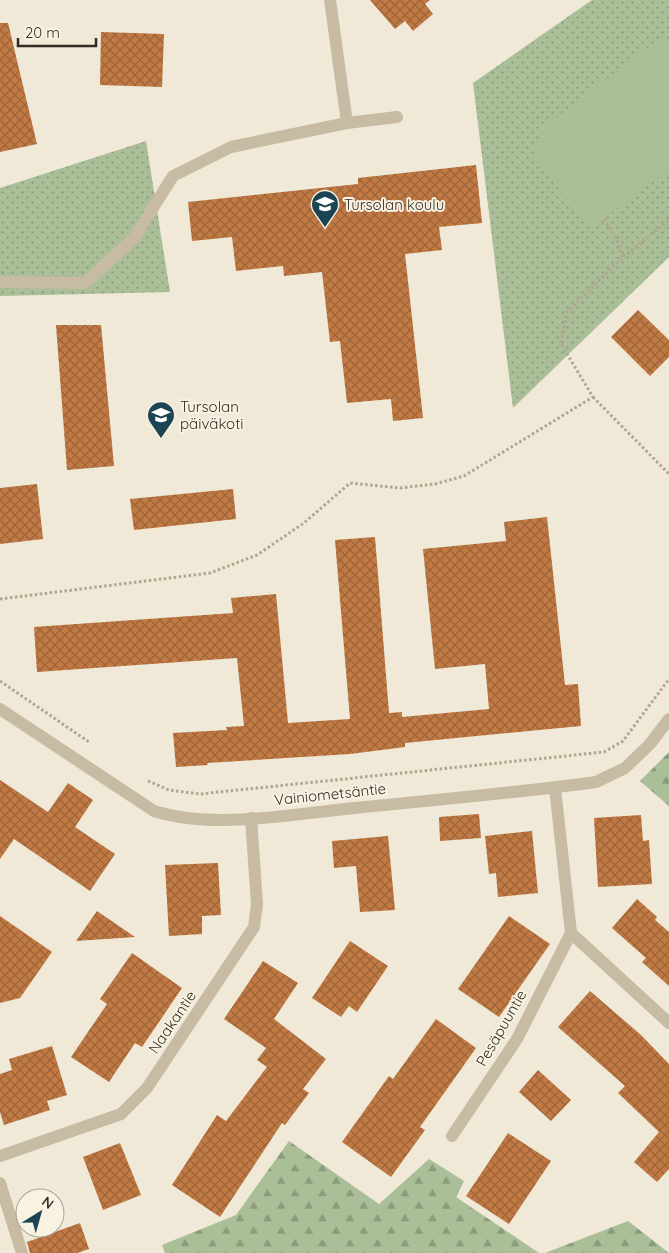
<svg xmlns="http://www.w3.org/2000/svg" width="669" height="1253" font-family="Quicksand,sans-serif">
	<style>
		.forest { fill: url(#forest-firs) }
		.park { fill: url(#park-dots) }
		.pitch { fill: #aabe98 }
		.building { fill: url(#building-cross-hatch) }
		.lines { fill: none; stroke-linecap: round; stroke-linejoin: round }
		.path { stroke: #b2a58f; stroke-width: 3; stroke-dasharray: 2.5 2.5; stroke-linecap: butt }
		.lane { stroke: #c7bba4; stroke-width: 12 }
		.street { stroke: #c7bba4; stroke-width: 12 }
		.labels { text-anchor: middle; dominant-baseline: central; stroke-width: 4; stroke-linejoin: round; paint-order: stroke }
		.poi-label { font-size: 15px; fill: #322c25; stroke: #f8f2e3; text-anchor: start }
		.street-label { font-size: 15px; fill: #322c25; stroke: #f8f2e3 }
	</style>
	<defs>
		<pattern id="forest-firs" width="22" height="20" patternUnits="userSpaceOnUse" patternTransform="scale(1.25)"><rect width="22" height="20" fill="#aabe98"/><path d="M5 1l3.5 6h-7zM16 11l3.5 6h-7z" fill="#8b9b7c"/></pattern>
		<pattern id="park-dots" width="8" height="8" patternUnits="userSpaceOnUse" patternTransform="scale(1.25)"><rect width="8" height="8" fill="#aabe98"/><path d="M2 2h.1M6 6h.1" fill="none" stroke="#8b9b7c" stroke-width="1.8" stroke-linecap="round"/></pattern>
		<pattern id="building-cross-hatch" width="8" height="8" patternUnits="userSpaceOnUse" patternTransform="scale(1.25)"><rect width="8" height="8" fill="#c17a44"/><path d="M0 0l8 8M0 8l8-8" fill="none" stroke="#9d6439"/></pattern>
	</defs>
	<rect width="100%" height="100%" fill="#f0e9d7"/>
	<g class="forest">
		<path d="M669,752V806L640,781Z"/>
		<path d="M289,1141L379,1204L429,1159L464,1181L456,1197L539,1253H165L162,1245L236,1215Z"/>
		<path d="M628,1221L669,1253H545Z"/>
	</g>
	<g class="park">
		<path d="M592,0H669V257L513,408L473,83Z"/>
		<path d="M146,141L170,292L0,296V188Z"/>
	</g>
	<path class="pitch" d="M664,35L669,41V169L592,228L532,156L543,128Z"/>
	<g class="building">
		<path d="M370,0H430L425,4L433,14L413,31L405,21L395,29Z"/>
		<path d="M0,23H8L37,144L0,152Z"/>
		<path d="M101,32L164,34L162,87L100,85Z"/>
		<path d="M476,165L482,223L439,227L442,250L405,254L423,418L393,421L391,399L347,403L340,341L330,342L322,272L284,276L283,266L236,271L232,237L192,241L188,202L358,184V178Z"/>
		<path d="M638,310L669,340V357L650,376L611,337Z"/>
		<path d="M56,325H101L114,466L67,470Z"/>
		<path d="M37,484L43,539L0,544V488Z"/>
		<path d="M233,489L236,519L134,530L130,499Z"/>
		<path d="M547,517L565,685L578,684L581,726L405,743V747L350,754L207,763L208,765L176,767L173,733L227,730L226,727L244,726L237,658L37,672L34,627L233,613L231,598L276,594L288,723L350,719L335,540L375,537L389,713L402,712V717L489,709L485,664L435,669L423,549L506,541L504,522Z"/>
		<path d="M0,780L48,812L68,783L93,800L75,827L115,854L90,891L14,839L0,859Z"/>
		<path d="M479,814L481,838L440,841L439,817Z"/>
		<path d="M641,815L643,841L649,840L652,884L598,887L594,818Z"/>
		<path d="M532,831L538,893L498,897L496,873L489,874L485,836Z"/>
		<path d="M388,836L395,910L360,912L356,866L334,868L332,841Z"/>
		<path d="M218,863L221,915L202,916V934L169,936L165,865Z"/>
		<path d="M637,899L657,917L655,920L669,932V986L642,962L646,958L612,928Z"/>
		<path d="M97,911L135,937L76,941Z"/>
		<path d="M0,916L52,952L20,998L0,1003Z"/>
		<path d="M509,916L550,944L499,1017L458,989Z"/>
		<path d="M350,941L388,966L357,1012L349,1006L341,1017L312,998Z"/>
		<path d="M132,953L182,988L142,1047L135,1043L109,1082L71,1057L107,1004L100,999Z"/>
		<path d="M263,961L298,983L274,1019L326,1059L303,1089L309,1093L285,1125L282,1123L220,1217L172,1185L217,1115L226,1121L267,1067L257,1060L266,1048L224,1019Z"/>
		<path d="M590,991L641,1035L669,1064V1169L657,1182L634,1162L659,1132L618,1093L625,1086L558,1027Z"/>
		<path d="M436,1019L476,1048L420,1127L425,1130L391,1177L342,1142L389,1076L393,1079Z"/>
		<path d="M52,1046L67,1095L47,1101L50,1110L4,1125L0,1112V1074L12,1070L9,1059Z"/>
		<path d="M538,1070L571,1100L551,1121L519,1092Z"/>
		<path d="M508,1133L551,1161L509,1224L466,1196Z"/>
		<path d="M120,1143L141,1195L103,1210L83,1157Z"/>
		<path d="M80,1223L89,1249L77,1253H30L27,1242Z"/>
	</g>
	<g class="lines">
		<g class="path">
			<path d="M604,219L617,240L623,257"/>
			<path d="M593,397L669,474"/>
			<path d="M0,599L210,573L257,555L304,523L350,483L400,488L435,484L464,476L593,397L561,344L567,312L623,257L669,220"/>
			<path d="M0,681L89,742"/>
			<path d="M148,781L169,790L200,794L604,752L623,741L669,679"/>
		</g>
		<g class="lane">
			<path d="M330,0L347,123L397,117"/>
			<path d="M0,282L85,283L134,238L173,176L231,147L347,123"/>
		</g>
		<g class="street">
			<path d="M0,709L154,811C214,830 292,814 354,808C435,800 516,793 596,782L625,768L650,744L669,719"/>
			<path d="M571,933L669,1023"/>
			<path d="M452,1136L517,1039L571,933L555,788"/>
			<path d="M0,1156L121,1114L147,1088L254,927L257,904L251,818"/>
			<path d="M0,1183L22,1253"/>
		</g>
	</g>
	<defs>
		<g id="school-pin" transform="scale(1.4375)"><path d="M0 17L-7.5 6A9.5 9.5 0 1 1 7.5 6Z" fill="#1d4452" stroke="#f8f2e3"/><path d="M0-5L7-2L0 1L-7-2ZM-4 1L0 2.5L4 1V4Q0 6-4 4Z" fill="#fff"/></g>
	</defs>
	<g fill-rule="evenodd">
		<use href="#school-pin" x="325" y="204"/>
		<use href="#school-pin" x="161" y="415"/>
	</g>
	<g class="labels">
		<g class="poi-label">
			<text x="344" y="204">Tursolan koulu</text>
			<text x="180" y="406">Tursolan<tspan x="180" dy="17">päiväkoti</tspan></text>
		</g>
		<g class="street-label">
			<text transform="translate(330 794) rotate(-6)">Vainiometsäntie</text>
			<text transform="translate(172 1022) rotate(-56)">Naakantie</text>
			<text transform="translate(501 1028) rotate(-60)">Pesäpuuntie</text>
		</g>
	</g>
	<g transform="translate(40 1213) rotate(37)"><circle r="24" fill="#f8f2e3" stroke="#a9a397"/>
	<path d="M0-4L9 19L0 12L-9 19Z" fill="#1d4452"/>
	<text y="-8" font-size="14" font-weight="bold" text-anchor="middle" fill="#322c25">N</text>
	</g>
	<path d="M18 38v8h78v-8" fill="none" stroke="#322c25" stroke-width="2.5"/>
	<text x="25" y="38" font-size="15" fill="#322c25" stroke="#f8f2e3" stroke-width="4" paint-order="stroke">20 m</text>
</svg>
